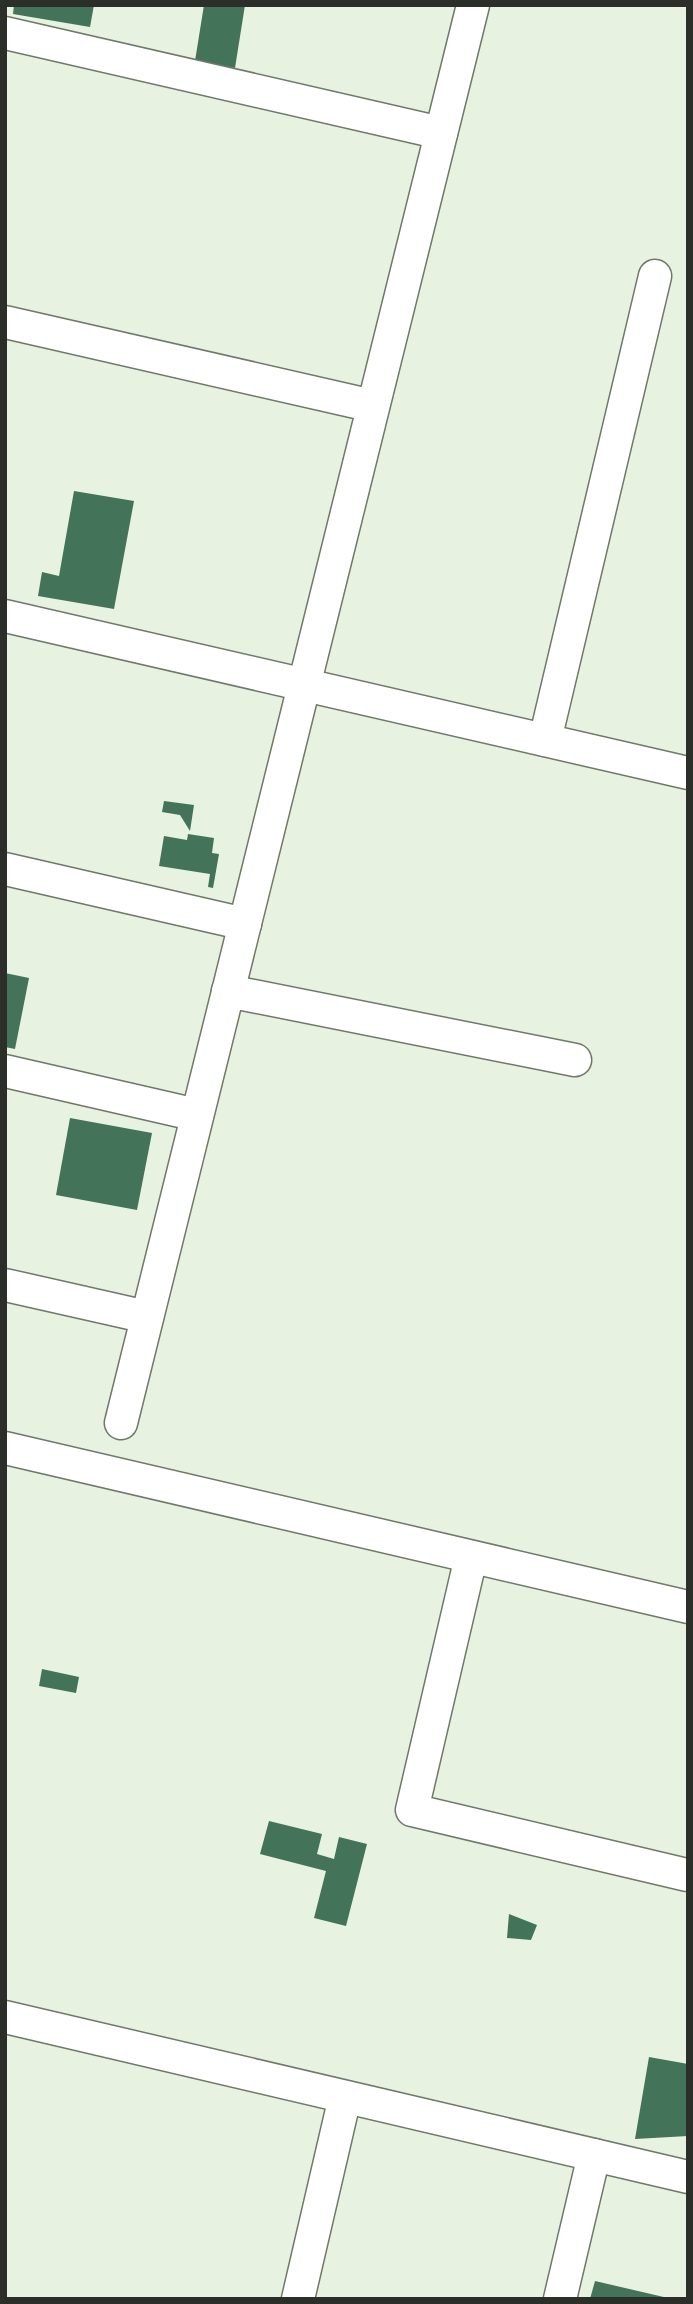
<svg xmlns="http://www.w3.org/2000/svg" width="693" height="2304" font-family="Roboto,sans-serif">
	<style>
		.building { fill: #437358 }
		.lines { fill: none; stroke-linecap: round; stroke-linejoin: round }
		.street-casing { stroke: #6f7869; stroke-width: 35 }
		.street { stroke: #fff; stroke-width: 32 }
	</style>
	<rect width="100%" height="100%" fill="#e7f2e1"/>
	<g class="building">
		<path d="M14,5H94L90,27L13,14Z"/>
		<path d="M204,5H245L235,68L195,61Z"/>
		<path d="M74,491L134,501L114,609L38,596L42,572L59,576Z"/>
		<path d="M164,801L194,805L190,831L180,815L162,812Z"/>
		<path d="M188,834L214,838L212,853L219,854L213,888L208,887L210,874L159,866L164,836L187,840Z"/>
		<path d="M5,973L29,978L15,1049L5,1047Z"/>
		<path d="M70,1118L152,1133L137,1210L56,1195Z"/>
		<path d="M42,1669L79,1677L76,1693L39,1686Z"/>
		<path d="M269,1821L322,1834L317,1854L334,1859L339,1837L367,1844L346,1926L314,1918L326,1871L260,1854Z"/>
		<path d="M509,1914L537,1925L531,1940L507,1938Z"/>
		<path d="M649,2057L688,2064V2136L635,2139Z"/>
		<path d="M595,2281L668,2298L667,2299H590Z"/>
	</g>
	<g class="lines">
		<g class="street-casing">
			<g id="street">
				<path d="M5,33L441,133"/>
				<path d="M5,322L373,406"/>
				<path d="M5,616L688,773"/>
				<path d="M545,740L655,276"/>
				<path d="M5,869L245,924"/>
				<path d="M228,991L575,1060"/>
				<path d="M5,1071L197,1115"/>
				<path d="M5,1285L147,1317"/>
				<path d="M121,1423L473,5"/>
				<path d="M5,1448L688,1607"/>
				<path d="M471,1557L412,1810L687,1875"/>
				<path d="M5,2017L688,2177"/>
				<path d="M298,2299L345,2097"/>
				<path d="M560,2299L594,2155"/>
			</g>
		</g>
		<use href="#street" class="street"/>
	</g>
	<rect width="693" height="2304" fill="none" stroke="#2c2f29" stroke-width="14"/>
</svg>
